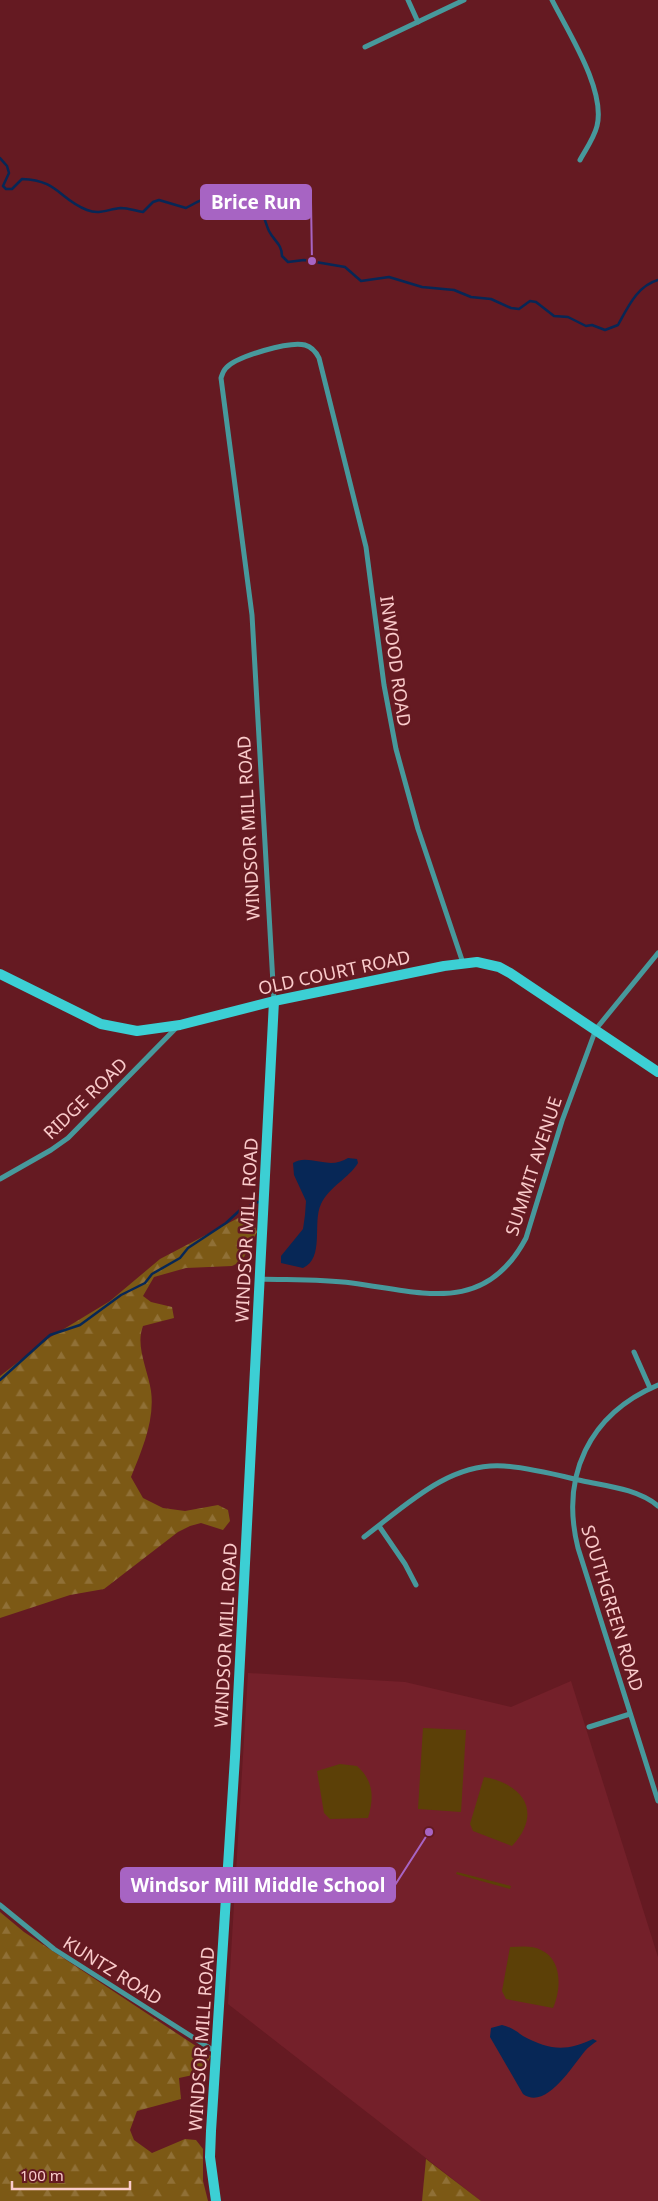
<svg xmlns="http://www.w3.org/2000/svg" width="658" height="2201" font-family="'Noto Sans',sans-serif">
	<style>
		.built { fill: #74202a }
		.forest { fill: url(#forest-firs) }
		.garden { fill: #5c4007 }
		.water { fill: #072756 }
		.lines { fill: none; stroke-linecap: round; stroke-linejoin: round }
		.stream { stroke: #072756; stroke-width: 2.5 }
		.minor { stroke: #47999c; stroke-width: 5 }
		.secondary { stroke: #3ccfd4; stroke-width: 10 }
		.labels { text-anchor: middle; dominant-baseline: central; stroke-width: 5; stroke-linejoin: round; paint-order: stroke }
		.street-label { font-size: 18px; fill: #facbcb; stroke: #651a22 }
		.leader { fill: none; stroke: #a764c3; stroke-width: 2 }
		.callout-dot { fill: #a764c3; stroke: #651a22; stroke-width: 2 }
		.callout { fill: #a764c3; stroke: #a764c3; stroke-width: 2 }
		.callout-label { font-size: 19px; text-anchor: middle; font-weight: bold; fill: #fff }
	</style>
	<defs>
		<pattern id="forest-firs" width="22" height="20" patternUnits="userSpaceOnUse" patternTransform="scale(1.25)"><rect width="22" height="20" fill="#7c5915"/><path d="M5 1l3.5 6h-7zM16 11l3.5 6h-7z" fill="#907036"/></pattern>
	</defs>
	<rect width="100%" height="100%" fill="#651a22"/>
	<path class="built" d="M248,1673L405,1682L511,1707L571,1681L658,1957V2201H481L228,2004Z"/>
	<g class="forest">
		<path d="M242,1216L253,1221L257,1232L242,1261L232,1266L186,1268L154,1277L143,1296L151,1302L172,1307L174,1318L143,1326C135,1346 148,1370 151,1391C155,1420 142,1450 131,1477L143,1498L163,1508L185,1511L218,1505L228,1510L230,1521L223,1530L201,1523L190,1526L178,1532L104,1589L70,1595L0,1618V1376L49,1338L110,1301L160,1259Z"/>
		<path d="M0,1912L24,1932L211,2056L202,2073L179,2078L181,2099L137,2111L130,2130L134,2140L152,2153L185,2139L196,2140L203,2149V2181L208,2201H0Z"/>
		<path d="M426,2159L481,2201H422Z"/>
	</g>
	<g class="garden">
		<path d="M423,1728L466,1730L461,1812L418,1809Z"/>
		<path d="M340,1764L357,1766C374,1781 374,1798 368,1818L330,1819L324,1813L317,1771Z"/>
		<path d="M484,1777C524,1784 543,1813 512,1846L473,1831L470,1824Z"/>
		<path d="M457,1872L511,1886L510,1889L456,1874Z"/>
		<path d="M510,1947C520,1947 532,1945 541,1950C563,1960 561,1990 553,2008L506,1999L502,1991Z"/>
	</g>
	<g class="water">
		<path d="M348,1158L357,1159L358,1163C349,1178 329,1187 321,1204C312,1223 325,1258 303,1268L281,1263V1256L303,1229L305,1215L306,1201L294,1175L293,1163C309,1153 328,1171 348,1158Z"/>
		<path d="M502,2025C511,2027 516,2031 523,2036C549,2050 566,2052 593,2039L597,2041C593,2044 588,2047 585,2051C573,2065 546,2111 523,2094L490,2037L491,2028Z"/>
	</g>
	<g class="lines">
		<g class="stream">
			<path d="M0,158L7,166L9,173L3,186L6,189H12L22,179C58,180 59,199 87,210C100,215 108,209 121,208C129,208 135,211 143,212L153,202L159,200L186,208C201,200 215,190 231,204C236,208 237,212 244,213L249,204L253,203C264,210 264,220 269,231C274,241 282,244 282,256L288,262L304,260L345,267L361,281L389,277L422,287L454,290L471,297L491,299L511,308L519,309L530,301L536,302L554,316L568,317L586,326L592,325L605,330L618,325C628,307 637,286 658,280"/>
			<path d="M0,1380L50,1335L80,1325L121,1295L145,1283L152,1274L180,1258L188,1248L226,1223L239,1211L258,1202"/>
		</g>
		<g class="minor">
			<path d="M408,0L418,22"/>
			<path d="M552,0C568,32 606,90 597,126C594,138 586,149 580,160"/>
			<path d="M365,47L464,0"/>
			<path d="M274,1001L252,615L221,378C222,375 223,371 226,368C237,356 290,341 305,345C312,347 316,352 319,358L366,547L384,685L396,749L418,829L463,963"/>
			<path d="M0,1179L51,1150L68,1138L178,1026"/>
			<path d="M260,1279C291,1280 321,1279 352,1283C421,1292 485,1316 526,1238L562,1121L596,1029L658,953"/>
			<path d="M634,1352L650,1388"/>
			<path d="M658,1385C589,1414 560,1476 578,1548L658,1801"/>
			<path d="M379,1526L405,1564L416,1585"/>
			<path d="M364,1537C405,1506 449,1462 504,1466C530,1468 557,1475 583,1481C607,1486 638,1489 658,1506"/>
			<path d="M589,1727L630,1714"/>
			<path d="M0,1905L54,1949L216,2052"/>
		</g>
		<g class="secondary">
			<path d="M0,974L101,1024L137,1031L180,1025L274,1001L444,966L477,962L499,967L510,973L658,1072"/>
			<path d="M216,2201L210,2157L211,2131L235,1757L274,1001"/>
		</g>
	</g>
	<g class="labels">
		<g class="street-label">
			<text transform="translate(396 661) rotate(82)">INWOOD ROAD</text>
			<text transform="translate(248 828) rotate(-93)">WINDSOR MILL ROAD</text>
			<text transform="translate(334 972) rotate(-12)">OLD COURT ROAD</text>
			<text transform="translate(85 1098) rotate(-44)">RIDGE ROAD</text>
			<text transform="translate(533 1166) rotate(-72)">SUMMIT AVENUE</text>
			<text transform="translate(246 1230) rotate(-87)">WINDSOR MILL ROAD</text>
			<text transform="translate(613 1608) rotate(73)">SOUTHGREEN ROAD</text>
			<text transform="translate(225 1635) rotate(-87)">WINDSOR MILL ROAD</text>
			<text transform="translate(113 1970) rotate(32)">KUNTZ ROAD</text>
			<text transform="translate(201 2039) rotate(-86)">WINDSOR MILL ROAD</text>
		</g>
	</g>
	<path class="leader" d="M312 261L311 202M429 1832L395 1885"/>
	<g class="callout-dot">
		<circle cx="312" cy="261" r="5"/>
		<circle cx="429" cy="1832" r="5"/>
	</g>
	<g class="callout">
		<rect x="201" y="185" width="110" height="34" rx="5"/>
		<rect x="121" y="1868" width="274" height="34" rx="5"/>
	</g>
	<g class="callout-label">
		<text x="256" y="209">Brice Run</text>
		<text x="258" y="1892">Windsor Mill Middle School</text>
	</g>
	<path d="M12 2181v8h118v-8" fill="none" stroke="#facbcb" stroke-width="2.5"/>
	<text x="20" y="2181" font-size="15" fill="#facbcb" stroke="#651a22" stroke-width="4" paint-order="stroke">100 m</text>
</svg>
